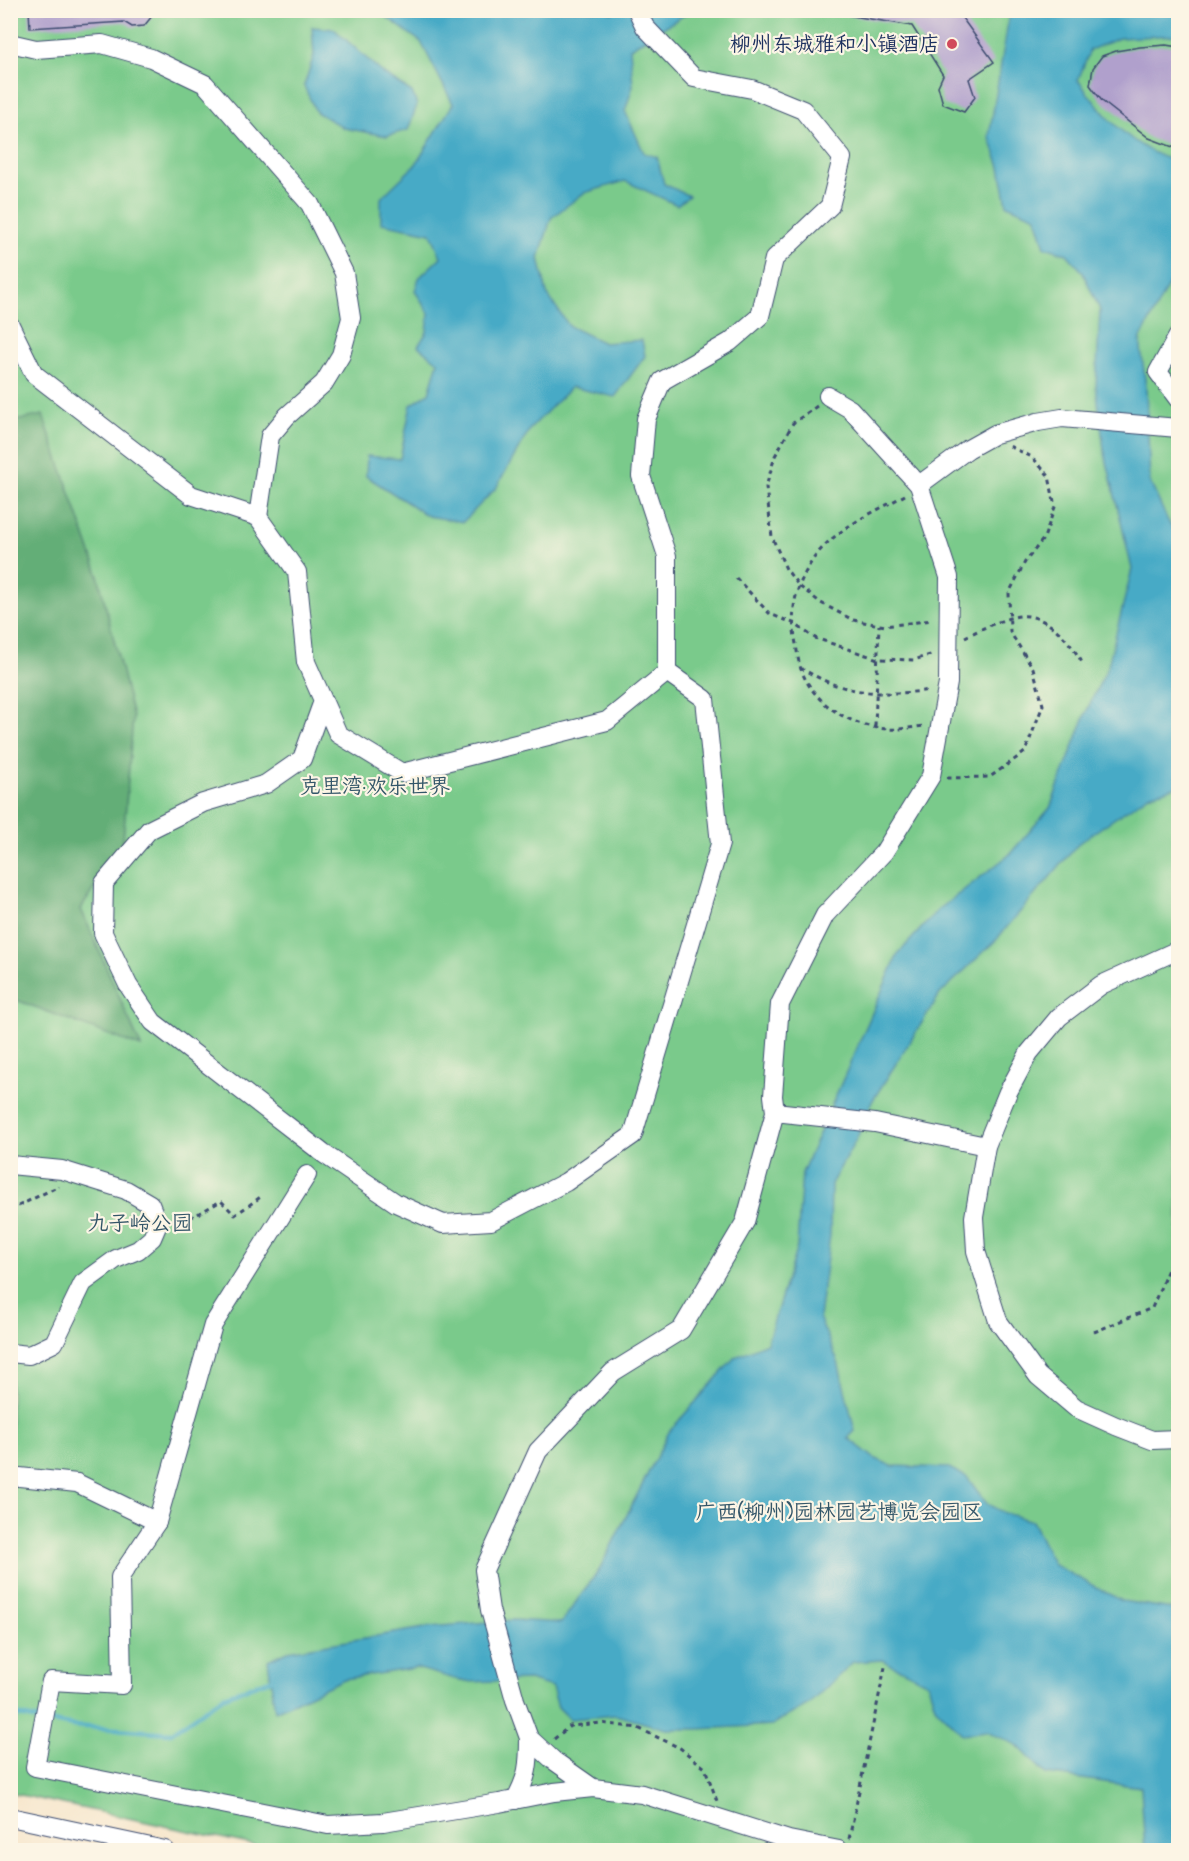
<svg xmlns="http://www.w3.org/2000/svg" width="1189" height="1861" font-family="'Architects Daughter','LXGW WenKai TC',sans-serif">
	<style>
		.green { fill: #7aca8b; stroke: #4a7c74; stroke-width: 1.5 }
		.forest { fill: #63ae77; stroke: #3f6e6a; stroke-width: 1.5 }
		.water { fill: #46aac6; stroke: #306c92; stroke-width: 1.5 }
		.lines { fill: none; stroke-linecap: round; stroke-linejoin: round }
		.stream { stroke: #46aac6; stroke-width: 4.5 }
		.building { fill: #b0a0cc }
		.minor-casing { stroke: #3c4b6f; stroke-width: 20 }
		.path { stroke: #3c4b6f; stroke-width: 3; stroke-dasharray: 4.5 4.5; stroke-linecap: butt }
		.minor { stroke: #fff; stroke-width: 18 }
		.poi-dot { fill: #d1495b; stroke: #fcf5e5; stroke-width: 2 }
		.labels { text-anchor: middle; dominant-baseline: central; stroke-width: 4.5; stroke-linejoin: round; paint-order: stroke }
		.poi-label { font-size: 21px; fill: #1b2f5e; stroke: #fcf5e5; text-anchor: end }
		.park-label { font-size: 21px; fill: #335669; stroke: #fcf5e5 }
	</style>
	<rect width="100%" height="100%" fill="#fcf5e5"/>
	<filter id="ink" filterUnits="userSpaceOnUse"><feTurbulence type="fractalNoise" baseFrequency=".0167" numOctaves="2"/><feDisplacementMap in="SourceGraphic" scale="12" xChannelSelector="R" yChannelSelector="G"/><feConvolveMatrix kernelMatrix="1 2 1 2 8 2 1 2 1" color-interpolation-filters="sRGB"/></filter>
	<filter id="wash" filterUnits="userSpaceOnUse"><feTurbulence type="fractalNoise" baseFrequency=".008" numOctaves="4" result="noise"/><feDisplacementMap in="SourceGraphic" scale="24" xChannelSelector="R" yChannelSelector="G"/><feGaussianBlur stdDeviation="1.35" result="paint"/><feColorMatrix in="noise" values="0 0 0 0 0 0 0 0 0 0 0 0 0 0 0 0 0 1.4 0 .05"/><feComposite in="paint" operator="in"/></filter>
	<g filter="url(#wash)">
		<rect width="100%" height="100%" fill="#f7e7ce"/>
		<path class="green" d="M10,11H1178V1850H276L11,1793Z"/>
		<path class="forest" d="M43,415L97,571L133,717L123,842L81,909L141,1047L11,998L10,422Z"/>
		<g class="water">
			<path d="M605,10L612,13L615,10L691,11L630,48L633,86L625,111L644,153L657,157L664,184L689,196L677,205L625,181L584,193L551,218L539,258L547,294L569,326L604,343L642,340L645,356L615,397L571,387L530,429L496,488L463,522L428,516L366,476L367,456L400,459L411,405L429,393L438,362L418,346L427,332L429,313L415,291L419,278L441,257L431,233L381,223V198L416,164L453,104L421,42L378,11Z"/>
			<path d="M1010,11H1178V35L1119,38L1090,50L1078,80C1103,116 1134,150 1178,162V270L1166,289L1140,340L1146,388L1150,482L1168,521L1178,537V786L1149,795L1080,842L995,941L940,994L871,1103L857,1138L831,1184L830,1235L819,1317L838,1362L855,1431L848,1438L874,1458L892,1466L949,1468L967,1477L987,1504L1004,1513L1032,1521L1054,1565L1122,1601L1178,1610V1815L1173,1818L1174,1848L1178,1850H1145L1141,1787L1046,1774L1017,1745L987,1731L962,1734L935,1706L928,1683L882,1660L853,1662L809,1704L772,1725L698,1729H666L616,1715L570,1719L558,1707L552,1687L529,1680L466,1682L416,1668L344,1679L275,1711L268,1660L288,1651L430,1627L513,1620L561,1623L599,1570L669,1432L735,1357L767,1343L797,1247L802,1173L898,954L938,910L1009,855L1050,808L1088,708L1108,666L1132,569L1104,449L1096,386L1100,310L1082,271L1067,254L1045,247L1036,217L1007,205L1000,167L989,136Z"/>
			<path d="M312,27L334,29L385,75L412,92L417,105L408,130L387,136L344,128L316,112L304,86L314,55Z"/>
		</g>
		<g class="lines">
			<g class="stream">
				<path d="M10,1714L39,1720"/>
				<path d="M48,1721L73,1726L171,1733L224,1696L276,1678"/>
			</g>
		</g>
		<g id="blocks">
			<g class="building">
				<path d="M29,10H153V15L144,26L132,27L124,22L30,28Z"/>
				<path d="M817,10H961L960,15L994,62L969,79L975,97L964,112L943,104L938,86L943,75L912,26Z"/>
				<path d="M1166,45L1178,47V149L1149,138L1102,101L1090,85L1093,68L1102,56L1116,51L1140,47Z"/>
			</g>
		</g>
	</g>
	<g filter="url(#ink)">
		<use href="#blocks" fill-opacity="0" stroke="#3c4b6f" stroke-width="1.5"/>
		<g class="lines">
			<g class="minor-casing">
				<g id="minor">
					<path d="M10,43L36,49L102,44L151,58L205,84L310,204L344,273L351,318L341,355L324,383L287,416L270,436L258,517"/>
					<path d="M10,325L34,374L191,495L258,517L297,572L306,662L338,734L402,773L607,721L667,672V556L641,476L646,419L662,381L730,342L760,316L774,259L830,206L842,158L803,110L752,89L694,78L645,27L637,10"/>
					<path d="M1178,336L1158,372L1178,399"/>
					<path d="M828,396L850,409L919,485L949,577L948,683L931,776L884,852L825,915L780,1004L773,1096L775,1112L745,1222L681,1330L613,1372L538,1451L484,1570L490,1610L515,1700L529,1738L553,1760L593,1788L642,1794L789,1840L839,1850"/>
					<path d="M919,485L968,449L995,434L1038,422L1062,418L1178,428"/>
					<path d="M323,701L302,759L266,784L203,803L149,830L104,883L103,933L128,985L153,1022L324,1154L396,1203L443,1224L491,1221L566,1182L633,1135L720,844L705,699L667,672"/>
					<path d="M1178,950L1101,985L1059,1017L1029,1053L1008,1092L986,1146L974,1217L976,1251L998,1321L1038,1376L1076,1408L1116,1426L1152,1440L1178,1439"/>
					<path d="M775,1112L875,1123L986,1146"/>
					<path d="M10,1165L62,1170L126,1190L150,1204L158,1224L152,1238L138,1250L116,1259L83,1283L54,1343L29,1355L10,1353"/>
					<path d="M307,1175L213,1325L157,1522L120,1577L122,1685L51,1681L35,1767L328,1825L383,1822L499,1803L554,1792L593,1788"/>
					<path d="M10,1476L77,1483L157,1522"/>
					<path d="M515,1800C528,1777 529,1765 529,1738"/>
					<path d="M10,1817L165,1850"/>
				</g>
			</g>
			<g class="path">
				<path d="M817,406L793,423L775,456L766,487L772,537L786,569L799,586L821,603L853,620L885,626L933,620"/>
				<path d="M905,495C873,513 833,529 812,561C794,590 790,610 796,644C797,651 798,659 800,666C811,703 851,727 888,729C900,730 913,727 925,726"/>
				<path d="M736,578L770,614L793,623L815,638L878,659L914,660L933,654"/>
				<path d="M965,637C979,630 1013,613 1028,616C1053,620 1071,643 1083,664"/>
				<path d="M800,668C810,673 820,679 830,683C862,695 896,695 930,690"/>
				<path d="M875,726L879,625"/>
				<path d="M947,778L990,777L1025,752L1043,705L1033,668L1010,632L1009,593L1025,562L1044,538L1055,507L1049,476L1032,457L1009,446"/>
				<path d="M10,1210L59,1186"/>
				<path d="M172,1221L194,1216L221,1201L235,1215L262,1196"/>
				<path d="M1094,1332L1152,1308L1173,1257L1178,1224"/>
				<path d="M554,1739L570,1726L601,1723L638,1728L680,1748L705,1768L717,1801"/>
				<path d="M849,1839L885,1667"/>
			</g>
			<use href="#minor" class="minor"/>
		</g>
	</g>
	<circle class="poi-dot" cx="952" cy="44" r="6"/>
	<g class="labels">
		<g class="poi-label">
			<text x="940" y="44">柳州东城雅和小镇酒店</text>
		</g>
		<g class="park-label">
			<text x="375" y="786">克里湾·欢乐世界</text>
			<text x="140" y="1223">九子岭公园</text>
			<text x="839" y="1512">广西(柳州)园林园艺博览会园区</text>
		</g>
	</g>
	<rect width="1189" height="1861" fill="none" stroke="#fcf5e5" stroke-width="36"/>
</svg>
